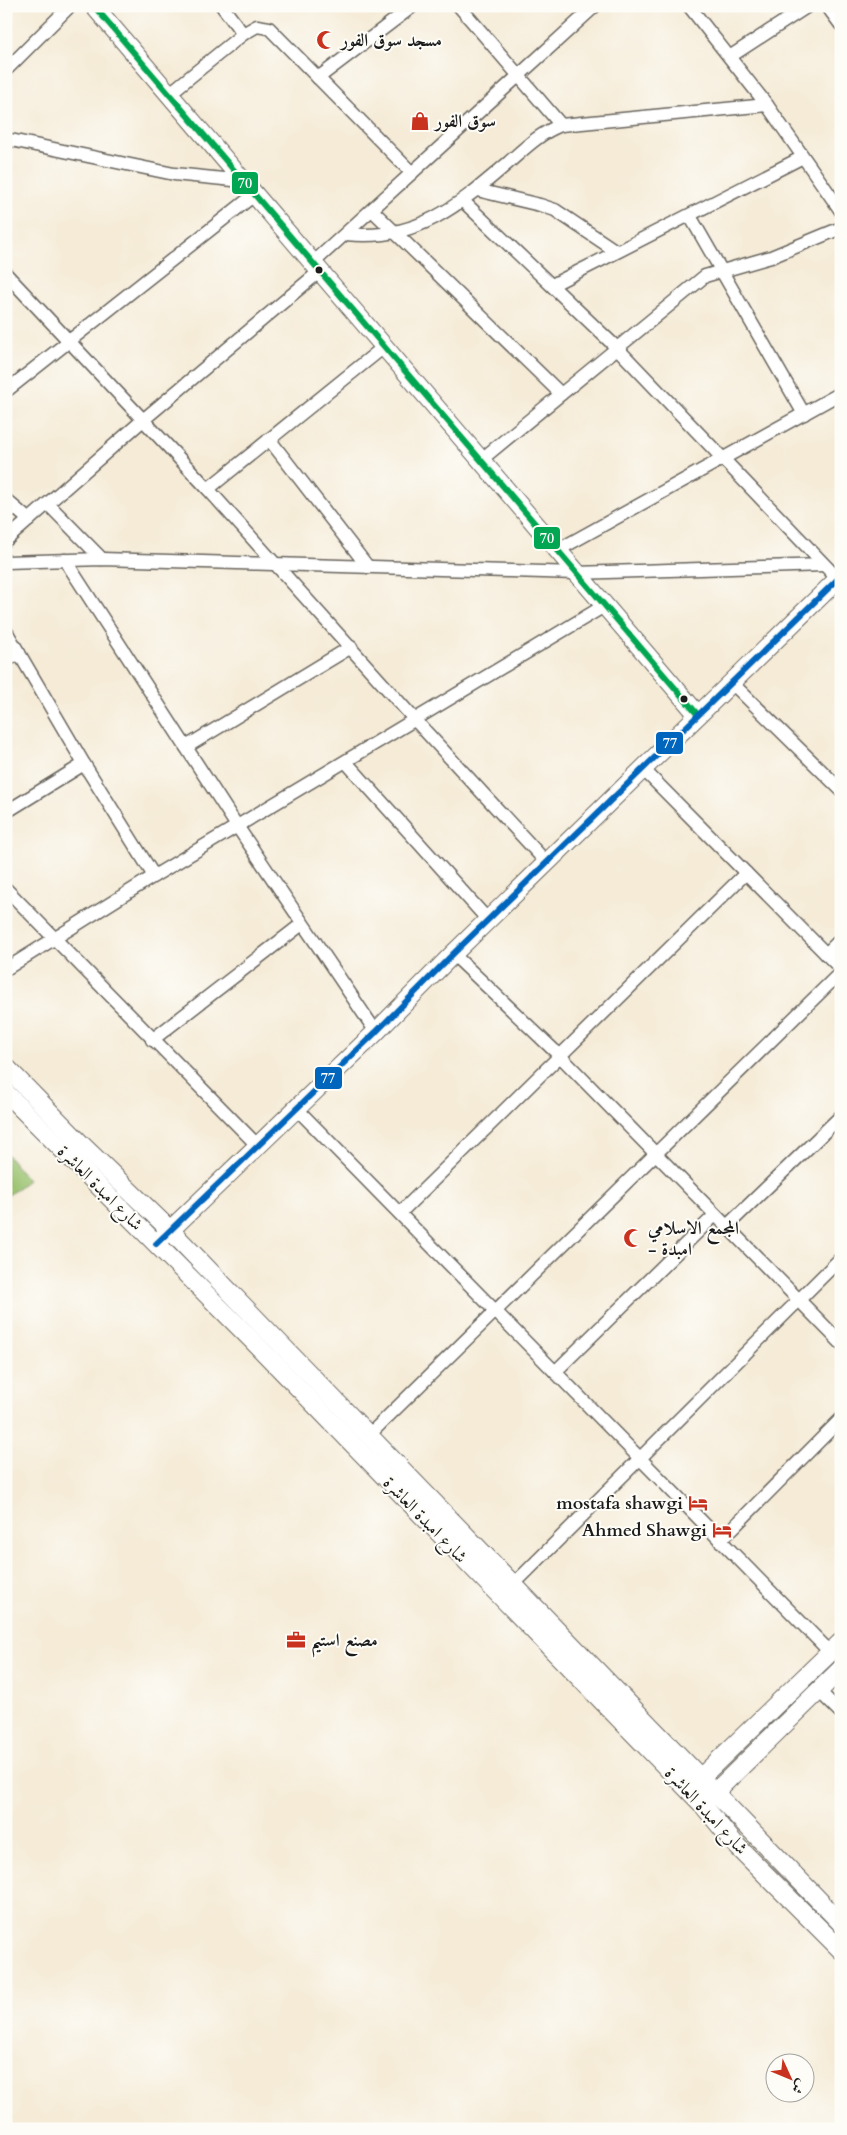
<svg xmlns="http://www.w3.org/2000/svg" width="847" height="2135" font-family="Cardo,Amiri,serif">
	<style>
		.green { fill: #98c16d; stroke: #5a6e44 }
		.lines { fill: none; stroke-linecap: round; stroke-linejoin: round }
		.street-casing { stroke: #68645d; stroke-width: 15 }
		.secondary-casing { stroke: #68645d; stroke-width: 20 }
		.street { stroke: #fff; stroke-width: 12 }
		.secondary { stroke: #fff; stroke-width: 18 }
		.bus-1-casing { stroke: #fdfcf7; stroke-width: 10 }
		.bus-2-casing { stroke: #fdfcf7; stroke-width: 10 }
		.bus-1 { stroke: #00a651; stroke-width: 6 }
		.bus-2 { stroke: #0065bd; stroke-width: 6 }
		.bus-dot { fill: #1c1c1c; stroke: #fdfcf7; stroke-width: 2 }
		.labels { text-anchor: middle; dominant-baseline: central; stroke-width: 4; stroke-linejoin: round; paint-order: stroke }
		.poi-label { font-size: 18px; font-weight: bold; fill: #1c1c1c; stroke: #fdfcf7; text-anchor: start }
		.street-label { font-size: 18px; fill: #1c1c1c; stroke: #fdfcf7 }
		.line-badge { stroke: #fdfcf7; stroke-width: 2 }
		.badge-label { font-size: 14px; text-anchor: middle; font-weight: bold; fill: #fff }
	</style>
	<rect width="100%" height="100%" fill="#fdfcf7"/>
	<filter id="ink" filterUnits="userSpaceOnUse"><feTurbulence type="fractalNoise" baseFrequency=".02" numOctaves="2"/><feDisplacementMap in="SourceGraphic" scale="10" xChannelSelector="R" yChannelSelector="G"/><feConvolveMatrix kernelMatrix="1 2 1 2 8 2 1 2 1" color-interpolation-filters="sRGB"/></filter>
	<filter id="wash" filterUnits="userSpaceOnUse"><feTurbulence type="fractalNoise" baseFrequency=".0096" numOctaves="4" result="noise"/><feDisplacementMap in="SourceGraphic" scale="20" xChannelSelector="R" yChannelSelector="G"/><feGaussianBlur stdDeviation="1.12" result="paint"/><feColorMatrix in="noise" values="0 0 0 0 0 0 0 0 0 0 0 0 0 0 0 0 0 1.4 0 .05"/><feComposite in="paint" operator="in"/></filter>
	<g filter="url(#wash)">
		<rect width="100%" height="100%" fill="#f5ebd7"/>
		<path class="green" d="M6,1153L28,1180L6,1197Z"/>
	</g>
	<g filter="url(#ink)">
		<g class="lines">
			<g class="street-casing">
				<g id="street">
					<path d="M222,6L243,34"/>
					<path d="M459,6L561,125"/>
					<path d="M689,6L767,105L841,211"/>
					<path d="M827,6L841,25"/>
					<path d="M731,56L808,6"/>
					<path d="M6,70L70,6"/>
					<path d="M318,78L413,6"/>
					<path d="M169,94L243,34L257,26L269,28L412,173"/>
					<path d="M6,139L174,174L243,181"/>
					<path d="M477,190L540,205L555,210L616,251"/>
					<path d="M463,201L617,348L838,579"/>
					<path d="M372,210L561,394"/>
					<path d="M690,216L804,414"/>
					<path d="M346,234C416,242 458,206 508,163C525,148 540,133 561,125L767,105"/>
					<path d="M313,263L595,6"/>
					<path d="M6,274L208,489L416,721L547,863"/>
					<path d="M552,285L803,157"/>
					<path d="M6,391L254,195"/>
					<path d="M269,439L368,567"/>
					<path d="M482,459L705,276L771,257L841,228"/>
					<path d="M208,489L385,346"/>
					<path d="M6,500L29,520"/>
					<path d="M48,504L102,559"/>
					<path d="M6,540L143,420L320,271"/>
					<path d="M558,550L841,393"/>
					<path d="M65,560L237,826L376,1032"/>
					<path d="M6,562L102,559L576,573L824,565"/>
					<path d="M6,631L84,764L154,876"/>
					<path d="M6,661L19,653"/>
					<path d="M731,682L841,790"/>
					<path d="M186,747L351,647"/>
					<path d="M346,762L488,920"/>
					<path d="M643,769L841,969"/>
					<path d="M6,812L84,764"/>
					<path d="M6,889L258,1146"/>
					<path d="M453,954L560,1056L841,1343"/>
					<path d="M826,954L841,939"/>
					<path d="M6,969L154,876L604,606"/>
					<path d="M152,1040L302,924"/>
					<path d="M297,1109L830,1652"/>
					<path d="M400,1213L746,873"/>
					<path d="M727,1226L841,1116"/>
					<path d="M555,1372L715,1215"/>
					<path d="M368,1436L841,972"/>
					<path d="M720,1541L841,1419"/>
					<path d="M513,1585L841,1258"/>
					<path d="M819,1691L841,1713"/>
				</g>
			</g>
			<g class="secondary-casing">
				<g id="secondary">
					<path d="M94,6L698,715"/>
					<path d="M6,1067L84,1147L170,1230L841,1923"/>
					<path d="M6,1093L251,1339L702,1804L735,1844L841,1950"/>
					<path d="M162,1238L376,1032L453,954L841,576"/>
					<path d="M694,1784L841,1642"/>
					<path d="M708,1799L841,1669"/>
				</g>
			</g>
			<use href="#street" class="street"/>
			<use href="#secondary" class="secondary"/>
			<g class="bus-1-casing">
				<path id="bus-1" d="M94,6L698,715"/>
			</g>
			<g class="bus-2-casing">
				<path id="bus-2" d="M156,1244L376,1032L453,954L841,576"/>
			</g>
			<use href="#bus-1" class="bus-1"/>
			<use href="#bus-2" class="bus-2"/>
		</g>
	</g>
	<defs>
		<g id="mosque-bare" transform="scale(1.5)"><path d="M3.5-4.9A6 6 0 1 0 3.5 4.9A5 5 0 1 1 3.5-4.9Z" fill="#c8321e" stroke="#fdfcf7" stroke-width="2.5" paint-order="stroke"/></g>
		<g id="shop-bare" transform="scale(1.5)"><path d="M-5-2.5h2.3a2.7 3.5 0 0 1 5.4 0H5L5.5 6h-11ZM-1.5-2.5h3a1.5 2.3 0 0 0-3 0Z" fill="#c8321e" stroke="#fdfcf7" stroke-width="2.5" paint-order="stroke"/></g>
		<g id="hotel-bare" transform="scale(1.5)"><path d="M-6-4.5h1.5V1H6V5H4.5V3h-9V5H-6ZM-4 0a1.8 1.8 0 1 1 3.6 0ZM.5 0V-2.5h3Q6-2.5 6 0Z" fill="#c8321e" stroke="#fdfcf7" stroke-width="2.5" paint-order="stroke"/></g>
		<g id="office-bare" transform="scale(1.5)"><path d="M-6-3h4V-5.5h4V-3h4V5H-6ZM-1-4.5V-3h2v-1.5ZM-6 0V1H6V0Z" fill="#c8321e" stroke="#fdfcf7" stroke-width="2.5" paint-order="stroke"/></g>
	</defs>
	<g fill-rule="evenodd">
		<use href="#mosque-bare" x="326" y="40"/>
		<use href="#shop-bare" x="420" y="121"/>
		<use href="#mosque-bare" x="633" y="1238"/>
		<use href="#hotel-bare" x="698" y="1503"/>
		<use href="#hotel-bare" x="722" y="1530"/>
		<use href="#office-bare" x="296" y="1640"/>
	</g>
	<g class="bus-dot">
		<circle cx="319" cy="270" r="4.5"/>
		<circle cx="684" cy="699" r="4.5"/>
	</g>
	<g class="labels">
		<g class="poi-label">
			<text x="341" y="40">مسجد سوق الفور</text>
			<text x="435" y="121">سوق الفور</text>
			<text x="648" y="1228">المجمع الاسلامي<tspan x="648" dy="21">- امبدة</tspan></text>
			<text x="683" y="1503" text-anchor="end">mostafa shawgi</text>
			<text x="707" y="1530" text-anchor="end">Ahmed Shawgi</text>
			<text x="311" y="1640">مصنع استيم</text>
		</g>
		<g class="street-label">
			<text transform="translate(100 1188) rotate(45)">شارع امبدة العاشرة</text>
			<text transform="translate(425 1520) rotate(46)">شارع امبدة العاشرة</text>
			<text transform="translate(706 1811) rotate(47)">شارع امبدة العاشرة</text>
		</g>
	</g>
	<g class="line-badge">
		<rect x="231" y="171" width="28" height="24" rx="5" fill="#00a651"/>
		<rect x="533" y="526" width="28" height="24" rx="5" fill="#00a651"/>
		<rect x="655" y="731" width="29" height="24" rx="5" fill="#0065bd"/>
		<rect x="314" y="1066" width="29" height="24" rx="5" fill="#0065bd"/>
	</g>
	<g class="badge-label">
		<text x="245" y="188">70</text>
		<text x="547" y="543">70</text>
		<text x="670" y="748">77</text>
		<text x="328" y="1083">77</text>
	</g>
	<rect width="847" height="2135" fill="none" stroke="#fdfcf7" stroke-width="25"/>
	<g transform="translate(790 2078) rotate(134)"><circle r="24" fill="#fdfcf7" stroke="#a3a29f"/>
	<path d="M0-4L9 19L0 12L-9 19Z" fill="#c8321e"/>
	<text y="-8" font-size="14" font-weight="bold" text-anchor="middle" fill="#1c1c1c">ش</text>
	</g>
</svg>
